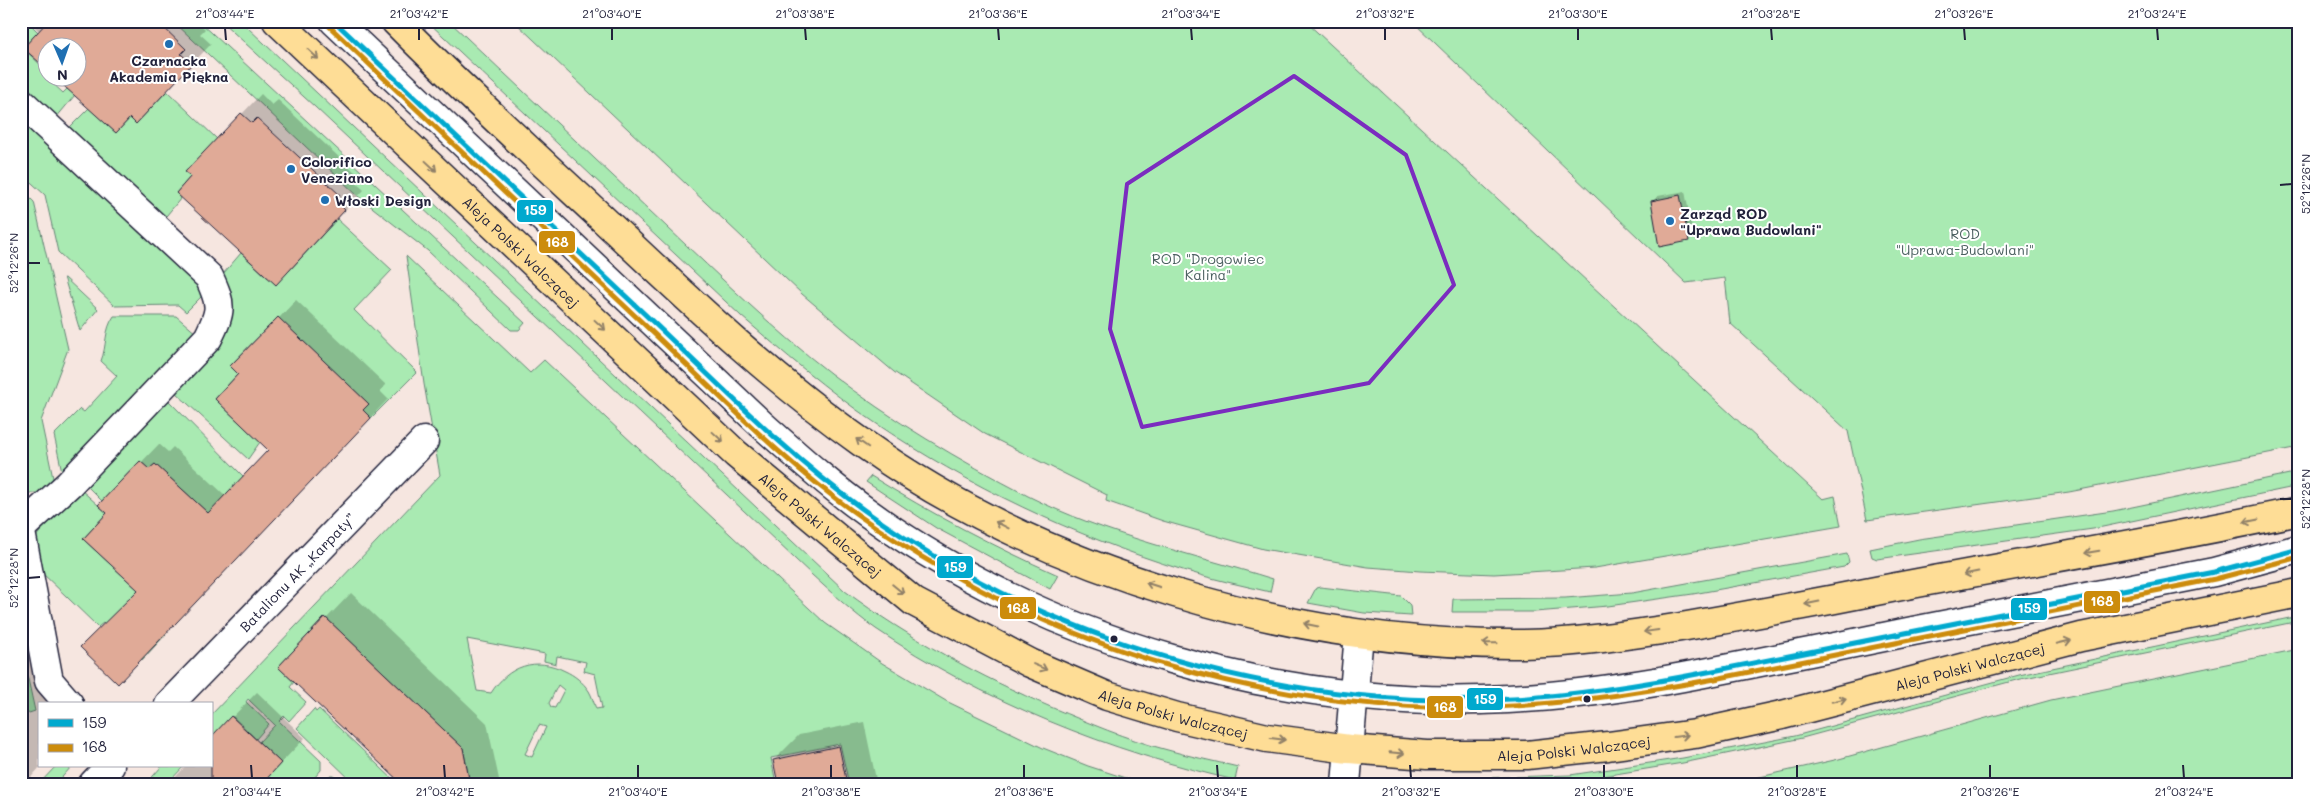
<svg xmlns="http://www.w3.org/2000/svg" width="2320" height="805" font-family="Mali,sans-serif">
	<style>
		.green { fill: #a9eab2; stroke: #668676; fill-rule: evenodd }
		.shadow { fill: #0003 }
		.building { fill: #e0aa97; stroke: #22223b }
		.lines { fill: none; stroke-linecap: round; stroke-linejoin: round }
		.minor-casing { stroke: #22223b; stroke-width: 31 }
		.major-casing { stroke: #22223b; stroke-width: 31 }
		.minor { stroke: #fff; stroke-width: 28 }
		.major { stroke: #fedd96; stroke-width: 28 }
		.bus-1-casing { stroke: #fff; stroke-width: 9 }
		.bus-2-casing { stroke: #fff; stroke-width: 9 }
		.bus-1 { stroke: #00a9ce; stroke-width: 5 }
		.bus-2 { stroke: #cc8c0c; stroke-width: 5 }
		.oneway { stroke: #908068 }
		.marked { fill: none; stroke: #7b2cbf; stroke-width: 4; stroke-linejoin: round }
		.ticks { fill: none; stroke: #22223b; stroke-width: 2 }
		.poi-dot { fill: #1f6fb2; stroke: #fff; stroke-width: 2 }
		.bus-dot { fill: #22223b; stroke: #fff; stroke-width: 2 }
		.labels { text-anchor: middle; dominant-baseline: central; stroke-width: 4; stroke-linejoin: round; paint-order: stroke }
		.poi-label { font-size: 14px; font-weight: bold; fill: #22223b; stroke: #fff; text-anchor: start }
		.park-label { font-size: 14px; fill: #4a5e5f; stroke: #fff }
		.street-label { font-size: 14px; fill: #22223b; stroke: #fff }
		.line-badge { stroke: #fff; stroke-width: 2 }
		.badge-label { font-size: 14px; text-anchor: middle; font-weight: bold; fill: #fff }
		.neatline { fill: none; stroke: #22223b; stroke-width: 2 }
		.ticks-label { font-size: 12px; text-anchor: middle; fill: #22223b }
	</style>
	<rect width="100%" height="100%" fill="#f6e6e0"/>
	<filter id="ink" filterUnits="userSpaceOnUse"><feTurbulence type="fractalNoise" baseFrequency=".02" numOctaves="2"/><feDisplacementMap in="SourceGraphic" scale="10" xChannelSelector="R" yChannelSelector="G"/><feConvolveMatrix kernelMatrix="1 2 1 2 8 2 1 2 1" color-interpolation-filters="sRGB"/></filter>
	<g filter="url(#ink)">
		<g class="green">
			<path d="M21,21H37L32,26L38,32L23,48L47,71V78L63,93L67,89L75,95L56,118L21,86Z"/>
			<path d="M173,21H199L525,323L519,330H511L428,251L359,197Z"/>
			<path d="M221,21H240L247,27L845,591C910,639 979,676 1053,708C1089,723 1126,739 1164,749C1188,756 1213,761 1238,767L1235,780C1113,753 980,700 876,629C853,613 833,594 812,575L315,107Z"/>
			<path d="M427,21H449C522,90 594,158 667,227C720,277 772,328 830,373C891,420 959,460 1028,496C1108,536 1189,553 1273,579L1270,592C1241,585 1211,579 1183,570C1074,536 968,486 874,422C827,390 784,353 741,316Z"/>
			<path d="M514,21H1305L1823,499L1835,496L1841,526L1595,568L1494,574L1420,571L1368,567L1263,549L1163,521L1106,501L1107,495L985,434L894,372L802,294Z"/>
			<path d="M1412,21H2299V447L2069,492L1867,520L1848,431L1730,323L1725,278L1686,283Z"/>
			<path d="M167,91L217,139L186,172L191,176L176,193L181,198L162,221L67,130L89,108L116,133L130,118L136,124Z"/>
			<path d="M21,119L206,292L186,312L178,305L115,306L58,252L45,195L21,173Z"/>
			<path d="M21,189L34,202L68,349L41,421L53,478L51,483L39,493H28L23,486L21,481Z"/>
			<path d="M337,219L392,270L354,310L417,372L371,418L363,410L369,404L286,325L280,330L272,323L230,366L238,374L215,399L260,442L248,459L175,392L222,342L227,324L230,293L223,274L241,253L268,278L282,264L289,271Z"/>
			<path d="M406,256L530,373L544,360L825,623L882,663L946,701L1043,748L1088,766L1144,784H849L840,744L771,758L776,784H470L463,748L325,617L278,667L294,682L290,687L306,702L289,721L284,716L279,721L321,761V770L309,784H270L266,779L281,763L259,742L275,725L248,699L246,702L269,724L256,739L232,716L211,737V715L440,475L424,384ZM467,639L545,654L544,661L556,664L557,656L586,662L584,671L595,674L602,708L596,709C594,703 592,696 589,691C583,682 574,675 565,671C536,656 508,666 491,693L477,691ZM558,685L564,690L555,708L551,707L549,703ZM539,725L546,727L532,757L525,754Z"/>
			<path d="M64,277L98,309L80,331Z"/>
			<path d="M114,316H176L197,334L63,476L54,435L80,409L84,412L117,376L101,361C107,346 104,330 114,316Z"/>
			<path d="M166,398L243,476L238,541L155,464L149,469L140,461L102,501L85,484Z"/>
			<path d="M2299,472V486L2093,529L1877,559L1872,557L1870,549L1919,539L2113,511Z"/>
			<path d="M871,476C932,514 993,546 1058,575L1050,589L936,528L866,482Z"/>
			<path d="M80,489L107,513L83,539L161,611L152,615L168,632L142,660L103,623L98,627L38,569L35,538L59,508Z"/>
			<path d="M1847,554L1849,562L1844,567L1693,594L1608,606L1535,612H1452L1453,599L1565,598L1632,593Z"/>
			<path d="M1320,587L1401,596L1410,605L1411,616L1364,613L1308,603L1316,588Z"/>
			<path d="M2299,616V621L2020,679L1802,738L1683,763L1554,784H1451V779L1570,775L1683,758L1795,736L2019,675Z"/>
			<path d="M21,647L35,711L23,715L21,707Z"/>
			<path d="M2299,649V784H1729L1839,759L2051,700Z"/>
			<path d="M314,709L316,712L319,709L398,784H355L297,728Z"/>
			<path d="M56,766H72L56,784H39Z"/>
			<path d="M162,766H184L167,784H146Z"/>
			<path d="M329,776H333L343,784H320Z"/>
		</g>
		<g class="shadow">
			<path d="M39,21H197L205,29L200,34L211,44L155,103L131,117L116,132L57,78H78V48L40,32L34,26Z"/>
			<path d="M261,94L272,105L278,100L358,175L353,180L364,190L295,264L242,114Z"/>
			<path d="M1685,191L1693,235L1688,240L1653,201L1658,196Z"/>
			<path d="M296,300L386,385L380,391L388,399L118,682L140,590L108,513L100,505L159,444L168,452L173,447L226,496L270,450L240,374L279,318Z"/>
			<path d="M21,567L51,704H39V766H41L25,784H21Z"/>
			<path d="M351,593L487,723L500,784H395L393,774L280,667Z"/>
			<path d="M257,692L305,738L261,784H169L186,766H211V739Z"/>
			<path d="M864,722L877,784H779L774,760L799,735Z"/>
			<path d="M609,776L610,784H573Z"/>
		</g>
		<g class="building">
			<path d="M48,21H157L186,49L181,54L192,64L136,124L130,118L116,133L55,78H78V48H48V70L23,48Z"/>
			<path d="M241,113L252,123L257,118L340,195L335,200L345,210L276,285L176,193L191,176L185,172Z"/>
			<path d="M1680,195L1689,241L1659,247L1651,201Z"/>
			<path d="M278,317L369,404L363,410L371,418L118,684L80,647L138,590L83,539L107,513L98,505L140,461L149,469L155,464L208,513L268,450L215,399L238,374L230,366Z"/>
			<path d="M325,617L463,748L470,784H402L278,667Z"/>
			<path d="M231,716L281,763L262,784H211V737Z"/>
			<path d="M839,746L847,784H778L773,760Z"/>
		</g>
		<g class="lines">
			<g class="minor-casing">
				<g id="minor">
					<path d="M334,21L761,424C796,455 830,486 868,513C1048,643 1287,711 1508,699C1618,694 1727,668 1835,647C1961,621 2087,596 2214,572L2299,549"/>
					<path d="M21,102L209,277C222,305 222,310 208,338L69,484L21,528"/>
					<path d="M21,532L49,681L69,704"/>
					<path id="s1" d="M169,704L424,441"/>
					<path d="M93,784L110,766"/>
					<path d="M1346,784L1359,634"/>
				</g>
			</g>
			<g class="major-casing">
				<g id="major">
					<path id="s2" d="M277,21L736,454L914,602L1030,663L1107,696L1177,717L1267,738L1349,749L1427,755H1527L1608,746L1695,734L1782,715L2081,637L2299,593"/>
					<path d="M395,21C462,89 533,154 603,219C686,297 768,376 861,442C1045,574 1296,646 1523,644C1576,643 1629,635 1681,627C1751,615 1821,602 1891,588C2027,562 2163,540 2299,511"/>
				</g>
			</g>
			<use href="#minor" class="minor"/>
			<use href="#major" class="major"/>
			<g class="bus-1-casing">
				<path id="bus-1" d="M334,21C440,121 546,221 652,321C721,386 787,455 864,510C1049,643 1284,711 1513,699C1580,695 1647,684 1713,671L2214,572L2299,549"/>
			</g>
			<g class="bus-2-casing">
				<path id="bus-2" d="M329,26C435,127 542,228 648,328C717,393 784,463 861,517C1049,650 1283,719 1513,706C1581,702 1648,691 1715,679L2215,579L2299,557"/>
			</g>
			<use href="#bus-1" class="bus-1"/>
			<use href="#bus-2" class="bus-2"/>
		</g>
		<defs><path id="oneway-shaft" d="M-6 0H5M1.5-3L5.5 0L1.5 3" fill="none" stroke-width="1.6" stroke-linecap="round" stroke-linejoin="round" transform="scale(1.25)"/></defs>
		<g class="oneway">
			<use href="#oneway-shaft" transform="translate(313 54) rotate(43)"/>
			<use href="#oneway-shaft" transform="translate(431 166) rotate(43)"/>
			<use href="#oneway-shaft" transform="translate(600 325) rotate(43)"/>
			<use href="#oneway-shaft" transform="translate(718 437) rotate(43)"/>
			<use href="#oneway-shaft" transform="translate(862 443) rotate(-145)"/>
			<use href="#oneway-shaft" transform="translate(2251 521) rotate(169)"/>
			<use href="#oneway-shaft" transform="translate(1002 525) rotate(-153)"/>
			<use href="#oneway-shaft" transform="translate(2092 552) rotate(170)"/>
			<use href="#oneway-shaft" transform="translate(1971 573) rotate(169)"/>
			<use href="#oneway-shaft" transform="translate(1153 585) rotate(-162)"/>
			<use href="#oneway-shaft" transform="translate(898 589) rotate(39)"/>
			<use href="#oneway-shaft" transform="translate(1812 603) rotate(169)"/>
			<use href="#oneway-shaft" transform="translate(1311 625) rotate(-169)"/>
			<use href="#oneway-shaft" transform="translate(1651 631) rotate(172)"/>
			<use href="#oneway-shaft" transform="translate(2064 642) rotate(-14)"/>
			<use href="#oneway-shaft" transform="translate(1490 643) rotate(-179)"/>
			<use href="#oneway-shaft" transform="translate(1040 667) rotate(23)"/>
			<use href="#oneway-shaft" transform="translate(1839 700) rotate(-14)"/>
			<use href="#oneway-shaft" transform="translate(1681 736) rotate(-8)"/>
			<use href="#oneway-shaft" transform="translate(1278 739) rotate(7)"/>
			<use href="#oneway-shaft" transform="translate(1397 753) rotate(5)"/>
		</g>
	</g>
	<path class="marked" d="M1294,76L1406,155L1454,285L1369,383L1142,427L1110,329L1127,184Z"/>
	<path class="ticks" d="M225,28L226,40M419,28V40M612,28V40M805,28L806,40M998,28L999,40M1191,28L1192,40M1385,28V40M1578,28V40M1771,28L1772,40M1964,28L1965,40M2157,28L2158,40M2280,185L2292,184M28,263H40M2280,499H2292M28,578L40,577M251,765L252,778M444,765L445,778M638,765V778M831,765V778M1024,765V778M1217,765L1218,778M1410,765L1411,778M1604,765V778M1797,765V778M1990,765V778M2183,765L2184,778"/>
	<g class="poi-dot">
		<circle cx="169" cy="44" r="5"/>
		<circle cx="291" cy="169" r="5"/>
		<circle cx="325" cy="200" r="5"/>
		<circle cx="1670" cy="221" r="5"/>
	</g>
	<g class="bus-dot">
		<circle cx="1114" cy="639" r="4.5"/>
		<circle cx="1587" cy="699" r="4.5"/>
	</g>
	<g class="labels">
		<g class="poi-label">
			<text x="169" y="60" text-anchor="middle">Czarnacka<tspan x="169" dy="16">Akademia Piękna</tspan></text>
			<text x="301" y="161">Colorifico<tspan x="301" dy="16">Veneziano</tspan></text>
			<text x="335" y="200">Włoski Design</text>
			<text x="1680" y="213">Zarząd ROD<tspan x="1680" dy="16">"Uprawa Budowlani"</tspan></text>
		</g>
		<g class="park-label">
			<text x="1965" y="233">ROD<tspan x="1965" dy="16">"Uprawa-Budowlani"</tspan></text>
			<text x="1208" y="258">ROD "Drogowiec<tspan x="1208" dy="16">Kalina"</tspan></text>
		</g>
		<g class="street-label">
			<text stroke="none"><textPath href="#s2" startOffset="336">Aleja Polski Walczącej</textPath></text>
			<text stroke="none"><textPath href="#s2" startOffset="741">Aleja Polski Walczącej</textPath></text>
			<text stroke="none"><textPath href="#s1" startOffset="184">Batalionu AK „Karpaty”</textPath></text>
			<text stroke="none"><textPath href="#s2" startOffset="1956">Aleja Polski Walczącej</textPath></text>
			<text stroke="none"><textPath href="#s2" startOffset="1146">Aleja Polski Walczącej</textPath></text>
			<text stroke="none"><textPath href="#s2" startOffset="1551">Aleja Polski Walczącej</textPath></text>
		</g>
	</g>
	<g class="line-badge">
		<rect x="516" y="199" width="38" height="24" rx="5" fill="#00a9ce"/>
		<rect x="538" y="230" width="38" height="24" rx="5" fill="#cc8c0c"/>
		<rect x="936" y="555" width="38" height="24" rx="5" fill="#00a9ce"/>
		<rect x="2083" y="590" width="38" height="24" rx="5" fill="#cc8c0c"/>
		<rect x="999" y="596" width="38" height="24" rx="5" fill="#cc8c0c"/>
		<rect x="2010" y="597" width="38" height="24" rx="5" fill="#00a9ce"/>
		<rect x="1466" y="687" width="38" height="24" rx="5" fill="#00a9ce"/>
		<rect x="1426" y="695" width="38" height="24" rx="5" fill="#cc8c0c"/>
	</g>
	<g class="badge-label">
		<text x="535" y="215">159</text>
		<text x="557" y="247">168</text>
		<text x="955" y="572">159</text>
		<text x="2102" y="606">168</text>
		<text x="1018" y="613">168</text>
		<text x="2029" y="613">159</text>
		<text x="1485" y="704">159</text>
		<text x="1445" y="712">168</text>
	</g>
	<rect width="2320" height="805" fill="none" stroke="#fff" stroke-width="55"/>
	<rect x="38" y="702" width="175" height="65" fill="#ffffff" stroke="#a7a7b1"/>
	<rect x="48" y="719" width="25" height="8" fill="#00a9ce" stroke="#a7a7b1"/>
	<text x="82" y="728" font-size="15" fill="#22223b">159</text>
	<rect x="48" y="744" width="25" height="8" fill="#cc8c0c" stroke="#a7a7b1"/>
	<text x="82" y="752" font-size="15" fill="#22223b">168</text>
	<g transform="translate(62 62) rotate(178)"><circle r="24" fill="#ffffff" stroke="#a7a7b1"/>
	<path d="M0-4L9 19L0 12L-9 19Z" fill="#1f6fb2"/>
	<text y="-8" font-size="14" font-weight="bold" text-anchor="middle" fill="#22223b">N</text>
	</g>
	<rect x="28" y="28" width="2264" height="750" class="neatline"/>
	<g class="ticks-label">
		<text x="225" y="18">21°03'44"E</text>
		<text x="419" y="18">21°03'42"E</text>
		<text x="612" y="18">21°03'40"E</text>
		<text x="805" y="18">21°03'38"E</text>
		<text x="998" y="18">21°03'36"E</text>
		<text x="1191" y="18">21°03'34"E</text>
		<text x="1385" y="18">21°03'32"E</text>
		<text x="1578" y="18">21°03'30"E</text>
		<text x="1771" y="18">21°03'28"E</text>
		<text x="1964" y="18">21°03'26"E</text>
		<text x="2157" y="18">21°03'24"E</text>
		<text transform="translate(2306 184) rotate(-90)" y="4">52°12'26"N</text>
		<text transform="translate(14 263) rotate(-90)" y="4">52°12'26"N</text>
		<text transform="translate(2306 499) rotate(-90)" y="4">52°12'28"N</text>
		<text transform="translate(14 578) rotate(-90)" y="4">52°12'28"N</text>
		<text x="252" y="796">21°03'44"E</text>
		<text x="445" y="796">21°03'42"E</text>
		<text x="638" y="796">21°03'40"E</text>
		<text x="831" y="796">21°03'38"E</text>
		<text x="1024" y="796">21°03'36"E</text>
		<text x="1218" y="796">21°03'34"E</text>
		<text x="1411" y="796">21°03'32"E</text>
		<text x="1604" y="796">21°03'30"E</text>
		<text x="1797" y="796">21°03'28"E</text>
		<text x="1990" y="796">21°03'26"E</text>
		<text x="2184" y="796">21°03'24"E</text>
	</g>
</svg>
